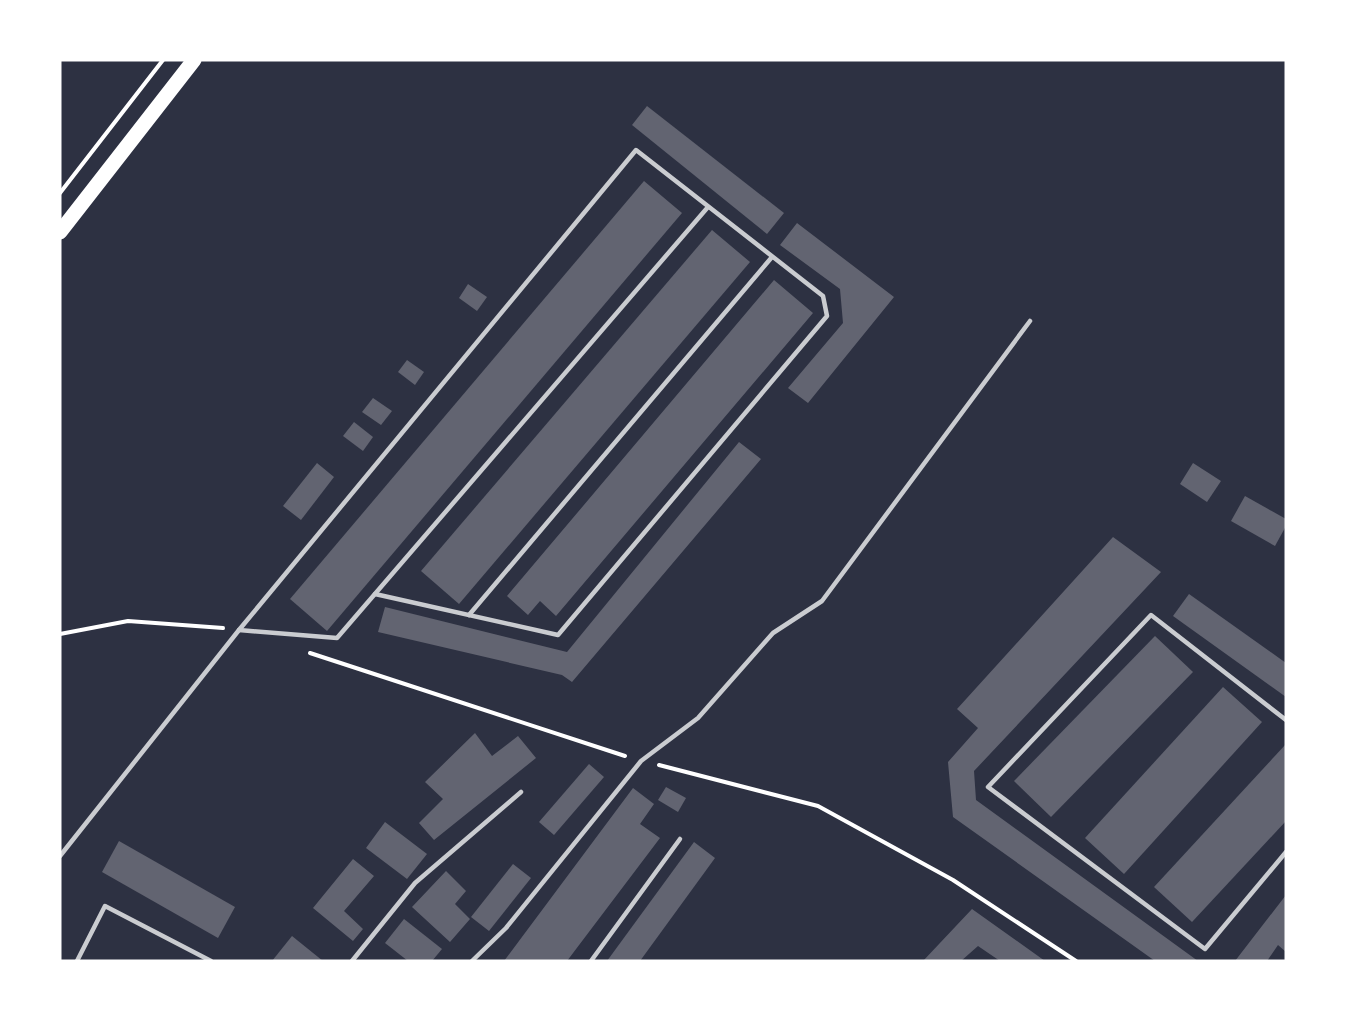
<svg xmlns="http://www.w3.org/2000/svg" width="1346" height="1021" font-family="Lora,serif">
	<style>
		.building { fill: #626471 }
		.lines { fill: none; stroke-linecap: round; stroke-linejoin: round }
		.path { stroke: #fff; stroke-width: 4 }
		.service { stroke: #caccd0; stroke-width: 4.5 }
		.primary { stroke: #fff; stroke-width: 15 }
	</style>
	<rect width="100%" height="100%" fill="#2d3142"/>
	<g class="building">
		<path d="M647,106L784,213L767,234L632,125Z"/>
		<path d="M644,181L682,213L327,631L290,599Z"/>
		<path d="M797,223L894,297L808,403L788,388L843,323L840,289L780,245Z"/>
		<path d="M712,230L750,262L459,604L421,571Z"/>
		<path d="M774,280L813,313L556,616L540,601L528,615L507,596Z"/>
		<path d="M468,284L487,297L477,311L459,298Z"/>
		<path d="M407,360L424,372L415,385L398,372Z"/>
		<path d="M373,398L392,411L381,425L362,412Z"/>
		<path d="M354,422L373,437L363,451L343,436Z"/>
		<path d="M739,442L761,459L572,682L562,675L378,632L385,607L567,652Z"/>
		<path d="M317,463L334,477L301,520L283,506Z"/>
		<path d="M1193,463L1221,481L1207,502L1180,484Z"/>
		<path d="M1245,496L1286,519V526L1275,546L1231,521Z"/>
		<path d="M1113,537L1161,572L974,771L976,800L1198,961H1155L953,817L948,762L978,728L957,709Z"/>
		<path d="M1189,594L1286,663V697L1173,616Z"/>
		<path d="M1155,636L1193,672L1051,817L1014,781Z"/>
		<path d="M1223,687L1262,722L1124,874L1085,838Z"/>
		<path d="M475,733L492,756L518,736L536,758L434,840L419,823L443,799L425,782Z"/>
		<path d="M1286,744V821L1192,922L1154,887Z"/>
		<path d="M589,764L604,777L554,835L539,822Z"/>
		<path d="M666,787L686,798L678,812L658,800Z"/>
		<path d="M633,788L654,804L640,824L660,838L567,961H504Z"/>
		<path d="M385,822L427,854L407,879L366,848Z"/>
		<path d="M119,841L235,907L218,938L102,872Z"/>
		<path d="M694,842L715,858L640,961H607Z"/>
		<path d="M353,859L374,876L344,911L363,929L353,941L313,908Z"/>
		<path d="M513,864L531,878L489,931L471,917Z"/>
		<path d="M446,871L466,891L455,904L470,919L450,942L412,907Z"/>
		<path d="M1286,895V952L1278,945L1267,961H1235Z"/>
		<path d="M972,909L1045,961H1000L978,946L961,961H923Z"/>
		<path d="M404,919L442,949L432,961H408L385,943Z"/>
		<path d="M292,936L323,961H272Z"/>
	</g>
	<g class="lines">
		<g class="path">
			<path d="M60,193L163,60"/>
			<path d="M60,634L128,621L223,628"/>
			<path d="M310,653L625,756"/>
			<path d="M659,765L818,806L953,880L1076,961"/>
		</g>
		<g class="service">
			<path d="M469,615L772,257"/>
			<path d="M239,630L337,638L708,207"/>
			<path d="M1286,720L1151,615L988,787L1205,949L1286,852"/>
			<path d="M60,856L239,630L636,150L823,296L827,316L558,635L375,594"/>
			<path d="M77,961L105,906L211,961"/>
			<path d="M352,961L415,883L521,792"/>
			<path d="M472,961L506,928L641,761L698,718L773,633L822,601L1030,321"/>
			<path d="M591,961L680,839"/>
		</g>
		<path class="primary" d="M60,232L194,60"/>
	</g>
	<rect width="1346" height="1021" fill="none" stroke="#ffffff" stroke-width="123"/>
</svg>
